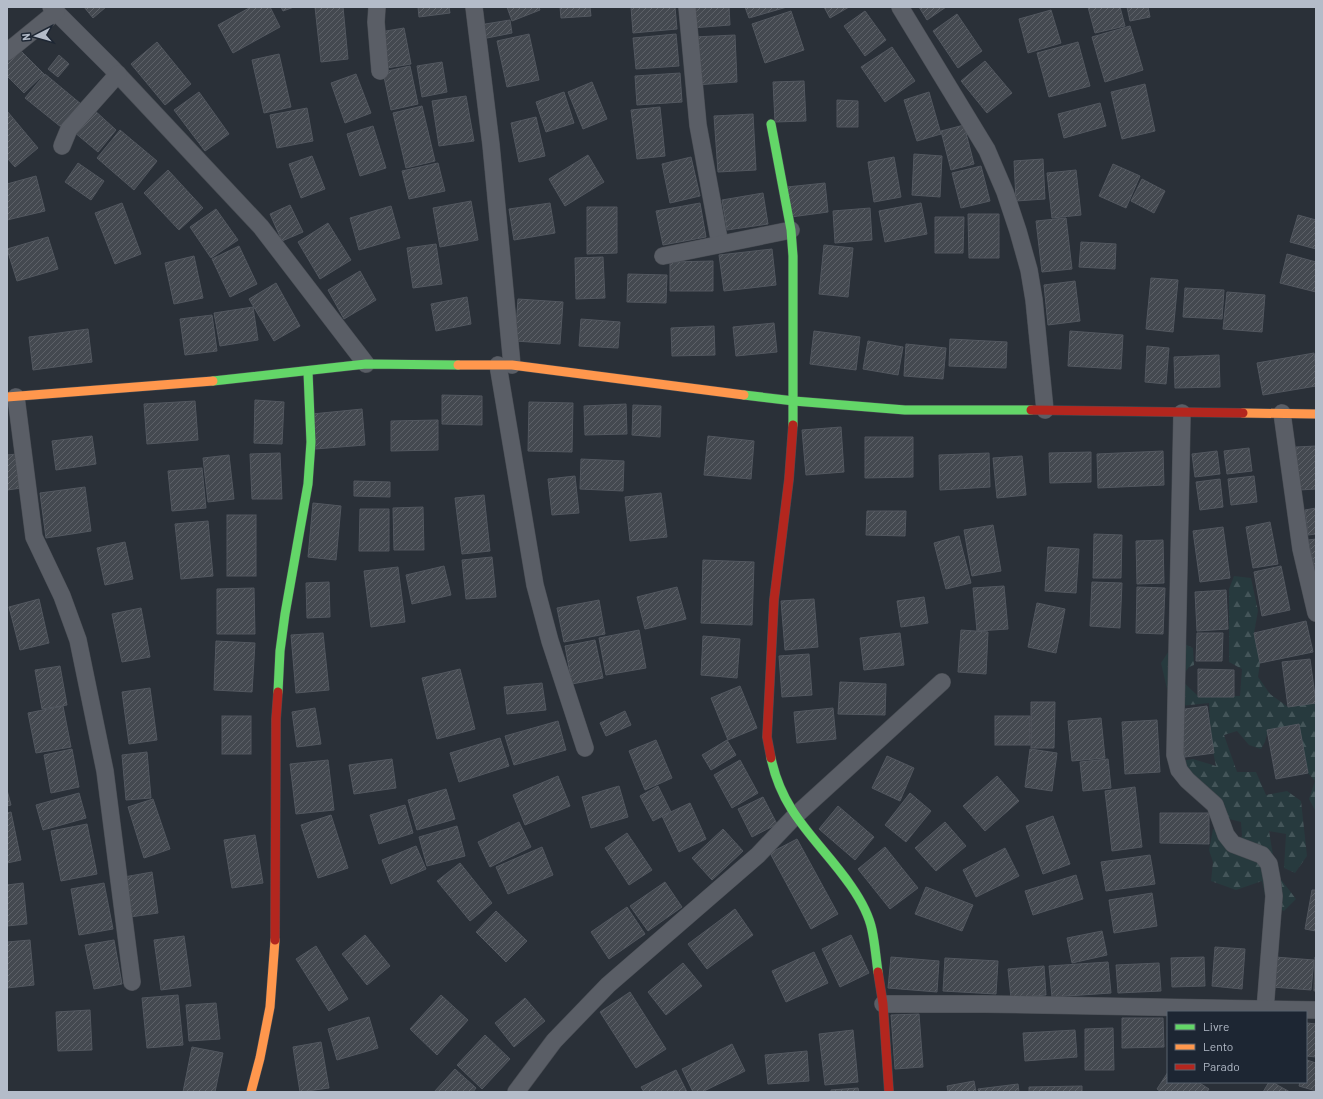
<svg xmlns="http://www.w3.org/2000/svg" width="1323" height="1099" font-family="Barlow,sans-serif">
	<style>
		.forest { fill: url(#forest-firs) }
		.building { fill: url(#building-hatch); stroke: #52575f }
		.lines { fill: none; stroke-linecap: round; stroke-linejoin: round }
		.street-casing { stroke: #484c53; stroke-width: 18 }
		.fast-casing { stroke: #484c53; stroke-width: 10 }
		.slow-casing { stroke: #484c53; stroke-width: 10 }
		.jam-casing { stroke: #484c53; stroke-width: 10 }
		.street { stroke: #5a5e66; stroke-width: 17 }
		.fast { stroke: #63d668; stroke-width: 9 }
		.slow { stroke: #ff974d; stroke-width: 9 }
		.jam { stroke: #b3261e; stroke-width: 9 }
	</style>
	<defs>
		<pattern id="forest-firs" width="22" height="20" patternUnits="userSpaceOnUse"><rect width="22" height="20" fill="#273a3e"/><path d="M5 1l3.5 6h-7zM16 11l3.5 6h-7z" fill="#445559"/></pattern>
		<pattern id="building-hatch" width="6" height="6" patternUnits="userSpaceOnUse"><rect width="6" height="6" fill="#444950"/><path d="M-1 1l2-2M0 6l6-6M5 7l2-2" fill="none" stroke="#5d6168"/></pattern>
	</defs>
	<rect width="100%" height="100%" fill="#2a3038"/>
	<path class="forest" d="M1234,576L1251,578L1258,611L1254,633L1260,663L1258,677L1270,694L1288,707L1316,703V812L1309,799L1315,781L1308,773L1299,724L1268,730L1265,742L1261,749L1249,745L1237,731L1224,735L1237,772H1256L1266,795L1287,791L1301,801L1307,856L1295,873L1284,868L1286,834L1269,831L1276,873L1296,899L1284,911L1267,905L1262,881L1236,890L1211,881L1213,862L1209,850L1213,829L1221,831L1234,846L1242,836L1241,822L1218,816L1181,761L1193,759L1216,766L1211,742L1209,703L1180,706L1168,693L1161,663L1176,640L1193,648L1194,665L1189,667L1180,679L1198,696H1240L1242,669L1229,662V589Z"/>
	<g class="building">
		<path d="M84,7H106L93,18Z"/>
		<path d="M251,7H270L280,27L233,53L218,25Z"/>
		<path d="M281,7H294L283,11Z"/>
		<path d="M315,7H343L348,59L321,62Z"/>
		<path d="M418,7H449L450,13L419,17Z"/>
		<path d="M507,7H539L540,10L512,21Z"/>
		<path d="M560,7H590L591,16L561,18Z"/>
		<path d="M631,7H675L677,29L633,33Z"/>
		<path d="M691,7H729L730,25L692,28Z"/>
		<path d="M745,7H787L749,18Z"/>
		<path d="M824,7H849L830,18Z"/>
		<path d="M919,7H946L927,20Z"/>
		<path d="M1088,7H1120L1125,26L1095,33Z"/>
		<path d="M1127,7H1148L1150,17L1130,21Z"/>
		<path d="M1051,10L1061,43L1028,53L1019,19Z"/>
		<path d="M791,11L804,50L765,63L752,24Z"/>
		<path d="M865,11L886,40L865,56L844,26Z"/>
		<path d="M957,14L982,51L958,68L933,31Z"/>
		<path d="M510,20L512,33L482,39L479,25Z"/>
		<path d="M1130,26L1143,70L1105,82L1092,37Z"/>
		<path d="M404,28L411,64L387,68L380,32Z"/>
		<path d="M529,34L539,80L507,87L497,41Z"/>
		<path d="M676,34L679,66L636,69L633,38Z"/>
		<path d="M735,35L737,82L696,85L694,37Z"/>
		<path d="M157,42L191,84L165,105L131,64Z"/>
		<path d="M1078,42L1090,86L1049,97L1037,53Z"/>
		<path d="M17,47L44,74L24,93L7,76V57Z"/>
		<path d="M892,47L915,81L885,102L861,67Z"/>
		<path d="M279,54L291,107L264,113L252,60Z"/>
		<path d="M59,55L69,64L58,77L48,69Z"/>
		<path d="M985,61L1012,93L987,113L961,81Z"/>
		<path d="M442,62L447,92L422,97L417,66Z"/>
		<path d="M410,66L418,104L391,110L383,72Z"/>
		<path d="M680,73L682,102L637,105L635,76Z"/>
		<path d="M45,74L81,104L61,127L25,98Z"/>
		<path d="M356,74L371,113L345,123L331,83Z"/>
		<path d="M804,81L806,121L775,122L773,82Z"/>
		<path d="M592,82L607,119L583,129L568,92Z"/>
		<path d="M1145,84L1155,131L1122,139L1111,92Z"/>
		<path d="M199,92L229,134L205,151L174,110Z"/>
		<path d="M564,92L574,123L546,132L536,102Z"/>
		<path d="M929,92L941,134L917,141L904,100Z"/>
		<path d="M466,96L474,141L439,146L432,101Z"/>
		<path d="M837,100L858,101V127H837Z"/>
		<path d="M1100,103L1106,126L1064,138L1058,114Z"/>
		<path d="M422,106L435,161L406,168L393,113Z"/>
		<path d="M660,107L665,156L637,159L631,110Z"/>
		<path d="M307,108L313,141L277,148L270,115Z"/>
		<path d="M93,109L116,130L98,152L74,132Z"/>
		<path d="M7,111L38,148L15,167L7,158Z"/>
		<path d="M753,114L756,170L718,172L714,116Z"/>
		<path d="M536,117L545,156L519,162L511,123Z"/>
		<path d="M964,125L974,164L951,170L941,131Z"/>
		<path d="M373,126L386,168L360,176L347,134Z"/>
		<path d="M120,130L157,161L134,190L97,158Z"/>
		<path d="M914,154L942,156L940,197L912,195Z"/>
		<path d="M588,155L604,182L565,206L549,179Z"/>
		<path d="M312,156L325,189L301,198L289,164Z"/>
		<path d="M691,157L700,196L670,203L662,164Z"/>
		<path d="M894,157L901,197L874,202L868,162Z"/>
		<path d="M1043,159L1045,199L1016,201L1014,161Z"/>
		<path d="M78,163L104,181L91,200L65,182Z"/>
		<path d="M438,163L445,191L409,199L402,171Z"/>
		<path d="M1113,164L1140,176L1126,208L1099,196Z"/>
		<path d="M981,166L990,201L961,208L952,173Z"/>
		<path d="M168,170L203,208L179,230L144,193Z"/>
		<path d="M1076,170L1081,215L1052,218L1047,173Z"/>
		<path d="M36,176L45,211L7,220V184Z"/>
		<path d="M1142,179L1165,191L1154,213L1131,201Z"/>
		<path d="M825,183L828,212L791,217L787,187Z"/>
		<path d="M763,193L768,224L727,230L722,200Z"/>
		<path d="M471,201L478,240L440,247L433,208Z"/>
		<path d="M122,203L141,254L115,264L95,213Z"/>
		<path d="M550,203L555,233L514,240L509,209Z"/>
		<path d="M700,203L706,237L663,245L656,211Z"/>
		<path d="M921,203L927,234L885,242L879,211Z"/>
		<path d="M290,205L303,232L282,241L270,214Z"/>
		<path d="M391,206L400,238L359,250L350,218Z"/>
		<path d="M587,207H617V253L587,254Z"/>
		<path d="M870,208L872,240L835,243L833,211Z"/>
		<path d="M216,209L238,240L211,258L190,227Z"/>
		<path d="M968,214H999V258H969Z"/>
		<path d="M1298,215L1316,220V249L1290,242Z"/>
		<path d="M935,217H964L963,253H935Z"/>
		<path d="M1066,218L1072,269L1042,272L1036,221Z"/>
		<path d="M328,223L351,260L320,279L298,242Z"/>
		<path d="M48,237L58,269L17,281L7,249Z"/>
		<path d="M1081,242L1116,244L1115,269L1079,267Z"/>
		<path d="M436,244L442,284L413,288L407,248Z"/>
		<path d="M824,245L853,248L848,297L819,294Z"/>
		<path d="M239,246L257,284L230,297L212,259Z"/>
		<path d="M772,249L776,285L724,291L719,255Z"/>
		<path d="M1287,254L1316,262V292L1280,283Z"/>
		<path d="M194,256L203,298L174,304L165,263Z"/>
		<path d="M603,257L605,298L576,299L575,258Z"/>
		<path d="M713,261V291H670V262Z"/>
		<path d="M360,271L376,300L344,319L328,290Z"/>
		<path d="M628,274L667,275L666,303L627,302Z"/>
		<path d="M1151,278L1178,280L1173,332L1146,329Z"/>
		<path d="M1075,281L1080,321L1048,325L1044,285Z"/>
		<path d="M276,283L300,326L274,341L249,299Z"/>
		<path d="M1185,288L1224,290L1222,319L1183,317Z"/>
		<path d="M1227,292L1265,295L1262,332L1223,329Z"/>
		<path d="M467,297L471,324L436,331L431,304Z"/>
		<path d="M518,299L563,302L560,344L515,341Z"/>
		<path d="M253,307L258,340L220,346L214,313Z"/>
		<path d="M212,315L217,351L185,355L180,319Z"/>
		<path d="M581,319L620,322L618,348L579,346Z"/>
		<path d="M774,323L777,352L736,356L733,327Z"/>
		<path d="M714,326L715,355L672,356L671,328Z"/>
		<path d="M88,329L92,362L33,370L29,337Z"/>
		<path d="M814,331L860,337L856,370L810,364Z"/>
		<path d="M1070,331L1123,335L1121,369L1068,366Z"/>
		<path d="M950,339L1007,342L1006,368L949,366Z"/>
		<path d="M868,341L903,347L898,375L863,369Z"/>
		<path d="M906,344L946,348L943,379L904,376Z"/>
		<path d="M1147,346L1169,348L1166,384L1145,382Z"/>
		<path d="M1314,353L1316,367V386L1263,395L1257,363Z"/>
		<path d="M1219,355L1220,387L1175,388L1174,357Z"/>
		<path d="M442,395L482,396V425L442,424Z"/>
		<path d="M255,400L284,402L282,444L254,443Z"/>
		<path d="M195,401L198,440L147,444L144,404Z"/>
		<path d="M529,402L573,403L572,452L528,451Z"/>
		<path d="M626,404L627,434L585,435L584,406Z"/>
		<path d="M633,405L661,406L660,437L632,435Z"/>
		<path d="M362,409L365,445L315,449L312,414Z"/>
		<path d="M438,420V450L391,451V421Z"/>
		<path d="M841,427L844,472L806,475L802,430Z"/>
		<path d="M92,436L96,464L56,470L52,441Z"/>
		<path d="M708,436L754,441L751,479L704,475Z"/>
		<path d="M865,437H913V477L865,478Z"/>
		<path d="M1316,446V489L1299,490L1296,447Z"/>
		<path d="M1249,448L1252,471L1227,474L1224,451Z"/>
		<path d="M1163,451L1164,485L1098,488L1097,454Z"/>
		<path d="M1217,451L1220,474L1195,477L1192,454Z"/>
		<path d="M1091,452V482L1050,483L1049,453Z"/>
		<path d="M280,453L282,499H252L250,454Z"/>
		<path d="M989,453L990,487L940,490L939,455Z"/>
		<path d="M17,454L22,488L7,490V455Z"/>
		<path d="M229,455L234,499L208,502L203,458Z"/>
		<path d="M1022,456L1026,495L997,498L993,458Z"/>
		<path d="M581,459L624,461L623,491L580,489Z"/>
		<path d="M202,468L206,508L172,511L168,471Z"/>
		<path d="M575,476L579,513L552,515L548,479Z"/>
		<path d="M1254,476L1257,502L1231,505L1228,479Z"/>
		<path d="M1220,479L1223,507L1200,510L1196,482Z"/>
		<path d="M354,481L390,482V497L354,496Z"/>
		<path d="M85,487L91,531L46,538L40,493Z"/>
		<path d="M661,493L667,537L630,541L625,497Z"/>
		<path d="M484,495L490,551L462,554L455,498Z"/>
		<path d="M313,503L341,506L336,560L308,557Z"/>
		<path d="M423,507L424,550H394L393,508Z"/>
		<path d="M1316,508V534L1308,535L1305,510Z"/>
		<path d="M360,509H389V551H359Z"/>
		<path d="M867,511H906L905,536L866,535Z"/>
		<rect x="227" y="515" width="29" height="61"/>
		<path d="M208,521L213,576L181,579L175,524Z"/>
		<path d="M1270,522L1278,564L1253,568L1246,527Z"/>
		<path d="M993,525L1001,571L972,576L964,530Z"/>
		<path d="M1223,527L1230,578L1200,582L1193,531Z"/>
		<path d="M1094,534L1122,535L1121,578H1093Z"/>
		<path d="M959,536L971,583L946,589L934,543Z"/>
		<path d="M1316,539V569H1315L1308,540Z"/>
		<path d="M1163,540L1164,583L1137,584L1136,541Z"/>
		<path d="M125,542L133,579L105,585L97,548Z"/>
		<path d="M1048,547L1079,549L1076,593L1045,591Z"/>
		<path d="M492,557L496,597L466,599L462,560Z"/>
		<path d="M703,560L754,562L752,625L701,623Z"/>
		<path d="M444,566L451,595L412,604L406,575Z"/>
		<path d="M1281,566L1290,610L1262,616L1254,572Z"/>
		<path d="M398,567L405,622L371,627L364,571Z"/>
		<path d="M329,582L330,617L307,618L306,583Z"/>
		<path d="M1092,582L1122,583L1120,628L1090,626Z"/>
		<path d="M1004,586L1008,629L977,631L973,588Z"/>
		<path d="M677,587L686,619L645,629L637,597Z"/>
		<path d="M1137,587L1165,588L1163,634L1136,633Z"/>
		<path d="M254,588L255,634H217V589Z"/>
		<path d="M1226,590L1228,629L1197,631L1195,592Z"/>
		<path d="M924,597L928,623L901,627L897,601Z"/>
		<path d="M39,599L49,643L20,650L9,607Z"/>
		<path d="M814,599L818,647L785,650L781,601Z"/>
		<path d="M599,600L605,634L564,642L557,608Z"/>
		<path d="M1037,603L1065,609L1056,653L1028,647Z"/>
		<path d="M141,608L150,657L122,662L112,614Z"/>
		<path d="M1306,621L1313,652L1260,663L1254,633Z"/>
		<path d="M639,630L646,668L606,675L599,638Z"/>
		<path d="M961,630L988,632L986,674L958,672Z"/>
		<path d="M323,633L329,690L296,693L291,635Z"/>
		<path d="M900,633L904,665L864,670L860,638Z"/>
		<path d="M1197,633H1223L1222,661H1196Z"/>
		<path d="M703,636L740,639L737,678L701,675Z"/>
		<path d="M595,640L603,678L572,684L565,646Z"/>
		<path d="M216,641L255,643L252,692L214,690Z"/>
		<path d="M809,654L812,695L782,697L779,656Z"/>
		<path d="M1310,659L1316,703L1288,707L1282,662Z"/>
		<path d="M60,666L67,705L42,709L35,670Z"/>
		<path d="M460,669L475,729L437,739L422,678Z"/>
		<path d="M1198,669L1234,670V697H1198Z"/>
		<path d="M840,682L886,684L885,715L838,714Z"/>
		<path d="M542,683L546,710L507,714L504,687Z"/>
		<path d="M740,686L757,728L728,740L711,698Z"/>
		<path d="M150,688L157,740L129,744L122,692Z"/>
		<path d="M1031,702H1055L1054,748H1031Z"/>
		<path d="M63,706L71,747L36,753L28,713Z"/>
		<path d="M1207,706L1214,753L1185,757L1178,710Z"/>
		<path d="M315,708L321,744L297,747L292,712Z"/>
		<path d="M833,708L836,739L797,743L794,712Z"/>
		<path d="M625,711L631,725L606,736L600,723Z"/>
		<rect x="222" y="716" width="29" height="38"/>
		<rect x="995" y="716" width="35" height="29"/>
		<path d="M1101,718L1105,758L1072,761L1068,721Z"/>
		<path d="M1157,720L1160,772L1125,774L1122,722Z"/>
		<path d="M558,721L566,750L514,765L505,736Z"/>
		<path d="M1299,724L1308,773L1276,779L1267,730Z"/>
		<path d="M500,738L509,766L459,782L450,753Z"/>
		<path d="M656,740L672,778L645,790L629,751Z"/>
		<path d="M727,740L736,755L711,770L702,755Z"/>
		<path d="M72,749L79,787L51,793L44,755Z"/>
		<path d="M1030,749L1057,753L1052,791L1025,787Z"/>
		<path d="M147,752L151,798L126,800L122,755Z"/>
		<path d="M887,756L914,768L900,801L872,788Z"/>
		<path d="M392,759L396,788L354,794L349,765Z"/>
		<path d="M1108,759L1111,788L1083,791L1080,762Z"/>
		<path d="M328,760L334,810L296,814L290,764Z"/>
		<path d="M740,760L758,793L732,808L714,775Z"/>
		<path d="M558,776L570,806L525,825L513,795Z"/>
		<path d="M997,776L1019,801L985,831L963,806Z"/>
		<path d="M619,786L628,817L591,828L582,797Z"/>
		<path d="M658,786L671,812L653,821L640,796Z"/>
		<path d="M1135,787L1142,847L1112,851L1105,791Z"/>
		<path d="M446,789L455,819L417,830L408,800Z"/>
		<path d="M7,790L11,805L7,806Z"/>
		<path d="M79,793L86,818L43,830L36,805Z"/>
		<path d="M910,793L931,811L906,842L885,825Z"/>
		<path d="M763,797L777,824L752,837L738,809Z"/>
		<path d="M153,799L170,849L144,858L128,807Z"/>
		<path d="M690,803L706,839L679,852L662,816Z"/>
		<path d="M405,805L413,833L379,844L370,815Z"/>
		<path d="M838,806L874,837L855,860L819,829Z"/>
		<path d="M11,812L21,860L7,863V813Z"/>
		<path d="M1160,813H1209V844L1160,843Z"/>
		<path d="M331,815L348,868L318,878L301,825Z"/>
		<path d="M1053,816L1070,864L1043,874L1026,826Z"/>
		<path d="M519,822L531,847L490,867L478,842Z"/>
		<path d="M945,822L966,846L936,871L915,848Z"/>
		<path d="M87,824L97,874L61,881L51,831Z"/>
		<path d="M457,826L465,856L427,866L419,837Z"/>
		<path d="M723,829L743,851L712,880L692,858Z"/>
		<path d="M627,833L652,870L629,885L605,848Z"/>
		<path d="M255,835L263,883L232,888L224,840Z"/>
		<path d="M797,839L838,914L811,929L770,853Z"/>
		<path d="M416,846L426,869L391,884L382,860Z"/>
		<path d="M542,847L553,875L508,894L496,867Z"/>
		<path d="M885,847L918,888L890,909L858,869Z"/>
		<path d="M1005,848L1019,876L976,897L963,870Z"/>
		<path d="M1150,855L1155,884L1106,891L1101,862Z"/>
		<path d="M460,863L492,903L470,921L437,881Z"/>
		<path d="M152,872L158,913L130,917L124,877Z"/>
		<path d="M1076,875L1083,899L1033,915L1025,891Z"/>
		<path d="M665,882L682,907L648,931L630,906Z"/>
		<path d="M23,883L27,924L7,926V885Z"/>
		<path d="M104,883L113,929L79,935L71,889Z"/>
		<path d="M926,887L973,905L962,931L915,914Z"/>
		<path d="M1312,890H1316V931L1305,929Z"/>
		<path d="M1152,893L1157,926L1114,933L1109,900Z"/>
		<path d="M627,907L645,934L609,959L591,932Z"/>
		<path d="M735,909L753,935L707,969L688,944Z"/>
		<path d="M496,911L527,941L506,962L476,932Z"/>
		<path d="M1102,931L1107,955L1072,963L1067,938Z"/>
		<path d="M365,935L390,966L367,985L342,954Z"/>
		<path d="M851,935L869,973L840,987L822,949Z"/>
		<path d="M184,936L191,986L161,990L154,940Z"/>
		<path d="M30,940L34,985L7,988V942Z"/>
		<path d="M114,940L122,984L94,989L85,945Z"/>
		<path d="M316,946L348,999L329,1011L296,959Z"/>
		<path d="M1215,947L1245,949L1242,989L1212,986Z"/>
		<path d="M814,952L828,983L786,1002L772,971Z"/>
		<path d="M891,957L939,961L937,992L888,988Z"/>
		<path d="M1204,957L1205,986L1172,987L1171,958Z"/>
		<path d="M1275,957L1314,960L1311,990L1272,987Z"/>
		<path d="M1315,957H1316V991H1314Z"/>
		<path d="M945,958L998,961L996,994L943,991Z"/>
		<path d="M1108,962L1111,993L1052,997L1049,966Z"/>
		<path d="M683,963L702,986L666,1015L648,992Z"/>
		<path d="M1159,963L1161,991L1118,993L1116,965Z"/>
		<path d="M1044,966L1046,995L1011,998L1008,969Z"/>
		<path d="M630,992L666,1049L636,1068L600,1012Z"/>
		<path d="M178,995L183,1045L147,1048L142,998Z"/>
		<path d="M441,995L468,1020L437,1055L410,1029Z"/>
		<path d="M525,998L545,1021L514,1047L495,1023Z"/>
		<path d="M216,1003L220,1039L189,1041L186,1005Z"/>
		<path d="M90,1010L92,1050L58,1051L56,1012Z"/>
		<path d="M919,1014L923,1067L895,1069L891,1015Z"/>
		<path d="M369,1017L378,1048L337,1060L328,1029Z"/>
		<path d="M1122,1018H1163L1164,1047L1122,1048Z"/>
		<path d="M1307,1023L1316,1024V1057L1306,1056Z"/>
		<path d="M1113,1028L1114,1070H1085V1029Z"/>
		<path d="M853,1030L858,1082L825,1085L819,1034Z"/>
		<path d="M1075,1030L1077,1057L1025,1061L1023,1033Z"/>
		<path d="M485,1035L510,1059L482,1089L457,1065Z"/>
		<path d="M321,1042L329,1088L300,1092L293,1047Z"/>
		<path d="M732,1044L745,1071L702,1092H693L682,1069Z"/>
		<path d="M192,1047L223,1053L215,1092H183Z"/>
		<path d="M807,1051L809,1081L768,1084L765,1055Z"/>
		<path d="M1307,1060L1316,1063V1091L1299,1086L1300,1082H1306Z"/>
		<path d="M455,1069L476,1088L473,1092H434Z"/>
		<path d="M676,1070L687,1092H644L641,1087Z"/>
		<path d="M1168,1072V1082H1198L1209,1089L1207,1092H1161L1157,1089Z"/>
		<path d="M974,1081L976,1092H948L947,1086Z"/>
		<path d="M1269,1082H1272L1290,1092H1263Z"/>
		<path d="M1018,1084L1019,1092H979L978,1089Z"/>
		<path d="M1082,1086V1092H1029V1087Z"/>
		<path d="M858,1088L859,1092H831V1090Z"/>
	</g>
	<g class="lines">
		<g class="street-casing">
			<g id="street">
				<path d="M51,7L111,67L261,227L366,364"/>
				<path d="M377,7L376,22L380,71"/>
				<path d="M474,7L491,145L512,365"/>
				<path d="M687,7L698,125L720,244"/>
				<path d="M900,7L987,150L1005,192L1018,231L1029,270L1034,300L1045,410"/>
				<path d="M7,52L56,12"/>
				<path d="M62,146L69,129L118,74"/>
				<path d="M663,256L791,230"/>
				<path d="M498,365L535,585L550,641L585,748"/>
				<path d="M16,397L34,537L62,596L78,640L105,771L132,982"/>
				<path d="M1182,413L1175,755L1179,770L1187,780L1215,805L1226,835L1233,844L1262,855L1269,864L1272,880L1274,896L1265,1010"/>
				<path d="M1282,413L1301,549L1316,613"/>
				<path d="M883,1004H984L1316,1010"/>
				<path d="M516,1092L554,1041L608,985L758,855L795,816L942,682"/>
			</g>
		</g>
		<g class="fast-casing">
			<g id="fast">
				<path d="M771,124L791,230L793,256V425"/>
				<path d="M213,381L366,364L458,365"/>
				<path d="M744,395L794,401L905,410H1031"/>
				<path d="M278,692L280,651L285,614L308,484L311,442L308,372"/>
				<path d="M771,758C783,816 820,841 851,886C860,899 869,915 872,930C875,944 876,958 878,972"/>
			</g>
		</g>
		<g class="slow-casing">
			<g id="slow">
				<path d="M458,365H512L744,395"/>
				<path d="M7,397L213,381"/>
				<path d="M1243,413L1316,414"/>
				<path d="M251,1092L260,1058L270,1007L275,940"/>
			</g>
		</g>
		<g class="jam-casing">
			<g id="jam">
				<path d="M1031,410L1243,413"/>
				<path d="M771,758L767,737L774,600L789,479L793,425"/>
				<path d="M275,940L276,719L278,692"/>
				<path d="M878,972L883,1004L889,1092"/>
			</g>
		</g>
		<use href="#street" class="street"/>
		<use href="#fast" class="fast"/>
		<use href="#slow" class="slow"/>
		<use href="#jam" class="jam"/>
	</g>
	<rect width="1323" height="1099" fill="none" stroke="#b4bcc9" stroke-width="16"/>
	<rect x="1167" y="1011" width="140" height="72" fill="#1d2633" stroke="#59626f"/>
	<rect x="1175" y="1024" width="20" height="6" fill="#63d668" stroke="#59626f"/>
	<text x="1203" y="1031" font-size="12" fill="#b4bcc9">Livre</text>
	<rect x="1175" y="1044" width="20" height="6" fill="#ff974d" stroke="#59626f"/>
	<text x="1203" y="1051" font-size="12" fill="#b4bcc9">Lento</text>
	<rect x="1175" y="1064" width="20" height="6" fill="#b3261e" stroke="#59626f"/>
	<text x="1203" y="1071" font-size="12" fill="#b4bcc9">Parado</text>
	<g transform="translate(36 36) rotate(264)" stroke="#1d2633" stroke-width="3" paint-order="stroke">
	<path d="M0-3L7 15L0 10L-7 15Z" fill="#b4bcc9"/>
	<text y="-6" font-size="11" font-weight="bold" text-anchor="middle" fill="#b4bcc9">N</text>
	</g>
</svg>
